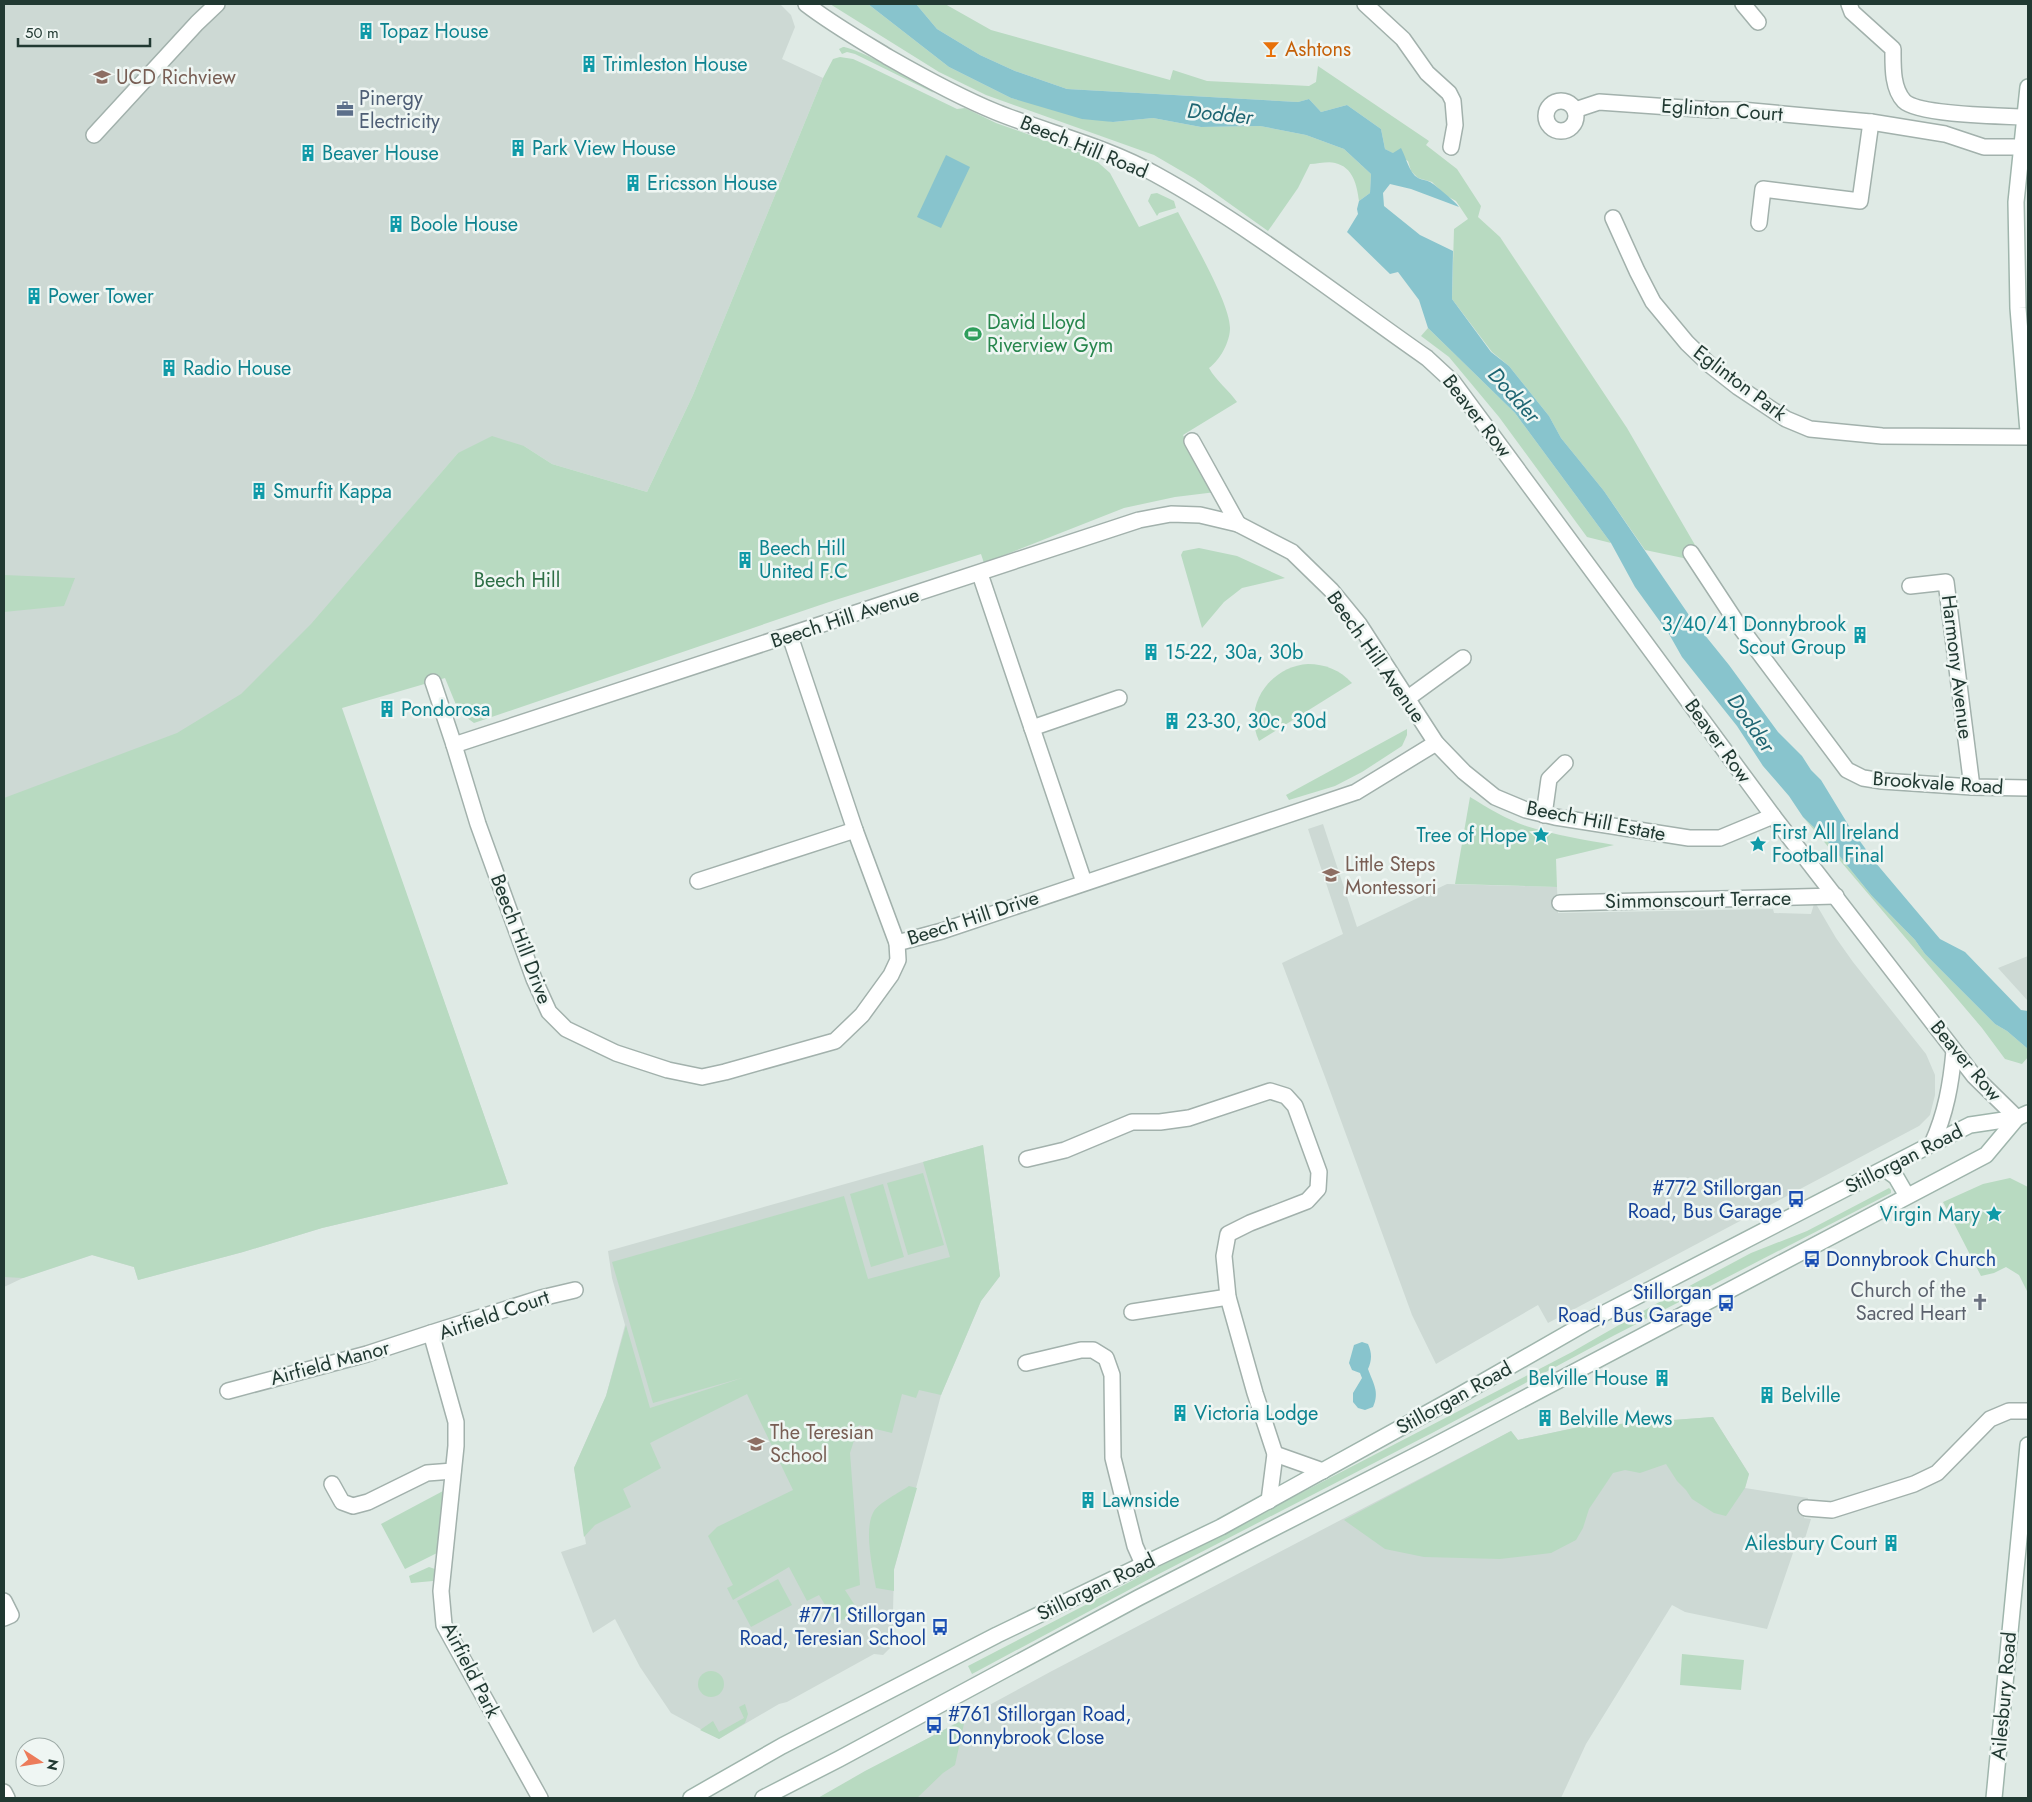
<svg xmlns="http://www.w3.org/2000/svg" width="2032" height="1802" font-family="Jost,sans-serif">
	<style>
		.built { fill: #cdd9d4 }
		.green { fill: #b8dac1 }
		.water { fill: #88c4cd }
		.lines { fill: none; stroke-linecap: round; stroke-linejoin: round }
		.minor-casing { stroke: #a2b1ac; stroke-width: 18 }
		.tertiary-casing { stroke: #a2b1ac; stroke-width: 18 }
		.secondary-casing { stroke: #9fb5ac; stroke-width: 18 }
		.minor { stroke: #fff; stroke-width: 15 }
		.tertiary { stroke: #fff; stroke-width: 15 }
		.secondary { stroke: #fff; stroke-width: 15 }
		.labels { text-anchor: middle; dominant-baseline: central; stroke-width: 5; stroke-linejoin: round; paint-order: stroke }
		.culture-label { font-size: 20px; fill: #0d838f; stroke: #eff6f3; text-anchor: start }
		.food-label { font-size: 20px; fill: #c56008; stroke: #eff6f3; text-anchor: start }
		.education-label { font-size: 20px; fill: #785e54; stroke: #eff6f3; text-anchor: start }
		.service-label { font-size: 20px; fill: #4e5e75; stroke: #eff6f3; text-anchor: start }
		.street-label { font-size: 20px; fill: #213932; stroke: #eff6f3 }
		.leisure-label { font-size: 20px; fill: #27864d; stroke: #eff6f3; text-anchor: start }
		.park-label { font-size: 20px; fill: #2d6e45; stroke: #eff6f3 }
		.transit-label { font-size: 20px; fill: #164399; stroke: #eff6f3; text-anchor: end }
		.worship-label { font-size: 20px; fill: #5b616d; stroke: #eff6f3; text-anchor: end }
		.water-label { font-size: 21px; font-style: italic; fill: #1e6572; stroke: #eff6f3 }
	</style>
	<rect width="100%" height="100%" fill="#dfeae5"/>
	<g class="built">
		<path d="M4,4H780L791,15L795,27L782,59L823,78L693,395L647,492L552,464L524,446L458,453L400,521L341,708L508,1184L322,1228L243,1252L138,1280L134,1267L92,1255L23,1278L4,1287Z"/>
		<path d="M1323,824L1357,927L1447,884L1557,887L1558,913L1773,909L1774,913L1811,914L1814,904H1816L1836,938L1853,962L1926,1054L1935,1075V1095L1930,1115L1919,1126L1548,1323L1538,1305L1436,1364L1412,1315L1325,1077L1282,963L1343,934L1308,829Z"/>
		<path d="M2028,956V1001L1998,968Z"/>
		<path d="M983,1145L1000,1276L981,1301L941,1395L894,1570L893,1612L896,1642L883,1655L874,1654L787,1702L779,1704L719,1739L671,1713L640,1667L615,1619L593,1633L561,1552L586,1544L574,1468L606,1396L625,1325L612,1278L608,1251Z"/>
		<path d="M1713,1417L1749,1474L1745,1488L1808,1498L1804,1518L1811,1519L1802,1548L1795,1547L1767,1629L1685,1612L1672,1605L1586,1744L1561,1798H818L1050,1672L1511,1431L1518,1440L1579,1427Z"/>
	</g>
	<g class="green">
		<path d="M830,4H868L949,67L1011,98L1113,122L1153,118L1201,127L1260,126L1306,135L1344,149L1371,174L1370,193L1359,201C1357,185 1353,167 1335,163C1328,161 1318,164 1310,164L1298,188L1268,231L1195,179L1154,155L986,95L939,72Z"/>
		<path d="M916,4H945L991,30L1170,80L1173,70L1207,81L1309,86L1316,82L1318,66L1429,141L1426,145L1457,169L1481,206L1478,217L1500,237L1627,428L1695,545L1688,559L1645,550L1604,491L1561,438L1549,416L1509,366L1492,352L1452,299L1454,229L1468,219L1456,201L1445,195L1432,182L1418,178L1411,171L1408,161L1385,149L1381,129L1347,105L1321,112L1309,99L1298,102L1067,89L1015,71L980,55L937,29Z"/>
		<path d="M843,47C855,47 928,85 934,93L855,54L847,52L842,54L839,49Z"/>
		<path d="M840,57L853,59L864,64L957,109L965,108L996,123L1092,157L1110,173L1139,227L1178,212C1191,237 1230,303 1230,328C1230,342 1220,360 1209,368C1216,381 1229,390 1237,402L1183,435L1216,492L1175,497L1124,508L984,563L981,554L829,602L474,723L459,712L445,678L342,708L508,1184L322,1228L243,1252L138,1280L134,1267L92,1255L23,1278L4,1277V798L177,733L241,694L311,624L458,453L492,436L524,446L552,464L647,492L693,395L823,78L833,59Z"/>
		<path d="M1157,193L1174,201L1176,208L1159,213L1157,216L1148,201L1151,194Z"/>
		<path d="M1428,328L1515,413L1611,543L1587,537L1499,417L1449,357L1421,336Z"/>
		<path d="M1199,548L1237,556L1285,578L1242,588L1224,602L1202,628L1181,555L1183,551Z"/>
		<path d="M4,575L75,578L64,606L4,612Z"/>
		<path d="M1308,664C1325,664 1340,670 1352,683L1259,741C1242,705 1271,666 1308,664Z"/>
		<path d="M1407,729V735L1402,746L1362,772L1335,786L1289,800L1286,795Z"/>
		<path d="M1470,797C1488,808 1506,819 1526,826C1555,835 1585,840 1614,845L1556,859L1557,887L1455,884Z"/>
		<path d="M1803,817L1824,837L1872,896L1915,940L1925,954L1995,1024L2007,1031L2028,1049V1057L2022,1064L2005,1059L1982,1028Z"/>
		<path d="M983,1145L1000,1276L981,1301L941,1395L919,1390L916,1398L902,1394L892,1433L859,1425L850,1453L860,1585L845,1590L856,1607L852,1610L854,1614L836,1623L819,1595L807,1601L789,1567L733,1600L727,1588L733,1585L708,1536L717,1527L793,1490L747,1394L650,1443L661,1468L623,1489L631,1507L595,1525L584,1537L574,1468L606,1396L626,1325L650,1408L742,1378L653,1403L612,1262L844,1196L868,1279L950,1257L923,1162Z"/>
		<path d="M923,1173L944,1245L908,1255L887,1183Z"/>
		<path d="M2010,1178L2028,1187V1293L2019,1275L2006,1267L1994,1273L1981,1276L1943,1202L1983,1184Z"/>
		<path d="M883,1184L904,1257L871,1267L850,1194Z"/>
		<path d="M1889,1188L1891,1190V1193L1613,1336L1434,1432L1153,1577L972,1674L968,1666L1572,1352L1652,1306L1751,1253L1807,1231Z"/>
		<path d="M1713,1417L1749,1474L1745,1488L1726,1516L1714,1513L1692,1499L1686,1490L1677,1481L1666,1464L1640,1473L1625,1470L1613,1473L1589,1509L1583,1528L1576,1540L1551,1553L1500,1559L1424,1557L1385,1549L1344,1520L1511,1431L1518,1440L1579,1427Z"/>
		<path d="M909,1486L917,1488L894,1569V1591L876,1588C873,1569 863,1529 874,1511C879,1503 900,1492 909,1486Z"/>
		<path d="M443,1491L437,1553L405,1569L381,1524Z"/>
		<path d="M429,1567L435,1569L433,1581L411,1583L409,1576Z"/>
		<path d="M778,1579L792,1605L751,1627L737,1601Z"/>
		<path d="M1682,1654L1744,1660L1741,1690L1680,1685Z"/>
		<circle cx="711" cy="1684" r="13"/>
		<path d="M745,1704L748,1714L745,1723L719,1739L700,1730L713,1721L719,1732L744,1718L739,1707Z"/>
		<path d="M965,1719L955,1765L943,1773L917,1798H818L865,1771Z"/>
	</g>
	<g class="water">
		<path d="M868,4H916L937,29L980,55L1015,71L1067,89L1298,102L1309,99L1321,112L1347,105L1381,129L1385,149L1393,153L1401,148C1406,157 1409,173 1418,178C1422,180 1426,180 1430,182C1434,184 1456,202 1459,207L1411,189L1390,184L1383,193L1384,206L1420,235L1453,251L1452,299L1491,352L1509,366L1549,416L1561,438L1604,491L1691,618L1729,665L1778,732L1802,756L1811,770L1821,780L1849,826L1875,862L1940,939L1965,952L2021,1010L2028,1011V1049L2007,1031L1995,1024L1925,954L1915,940L1872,896L1824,837L1803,817L1789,796L1763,766L1737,726L1682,657L1669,634L1635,587L1611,543L1515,413L1428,328L1419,300L1398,272L1390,274L1347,232L1358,214L1357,209L1359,201L1370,193L1371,174L1344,149L1306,135L1260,126L1201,127L1153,118L1113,122L1082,119L1011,98L949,67Z"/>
		<path d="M946,155L970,167L941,228L917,217Z"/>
		<path d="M1362,1342L1368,1344C1372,1353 1372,1360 1368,1369C1373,1383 1380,1392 1373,1407L1365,1410L1358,1408L1353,1402V1393L1362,1378L1360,1373L1352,1370L1349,1363L1354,1345Z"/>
	</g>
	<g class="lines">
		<g class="minor-casing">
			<g id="minor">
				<path d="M1365,4L1403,39L1427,73L1449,93L1453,101L1455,125L1451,147"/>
				<path d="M1743,4L1758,22"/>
				<path d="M1849,4L1852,12L1893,49C1893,66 1892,88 1904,101C1918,115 2002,116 2025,117"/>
				<circle cx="1561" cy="116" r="15"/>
				<path d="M1575,110L1599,102L1713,110H1741L1871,122L1945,134L1984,147H2021"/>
				<path d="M94,135L197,23L217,4"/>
				<path d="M1613,218L1637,271L1653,302L1687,343L1710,365L1738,387L1786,419L1810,429L1882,436L2028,437"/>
				<path d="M1759,223L1763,189L1860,201L1871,122"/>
				<path d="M1192,441L1238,524"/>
				<path d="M1691,553L1737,623L1847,770L1863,778L1882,781L1972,787L2028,788"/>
				<path d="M980,574L1084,882"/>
				<path d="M1910,586L1946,582L1972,787"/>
				<path d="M790,636L855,830L897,943"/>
				<path d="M433,682L454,745L478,824L534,979L549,1012L566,1029L616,1053L668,1070L702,1077L725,1072L835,1041L862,1015L891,975L898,960L897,943L942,931L1356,792L1436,743"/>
				<path d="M1408,698L1463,658"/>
				<path d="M1032,728L1119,698"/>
				<path d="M454,745L1139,520L1171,514L1200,515L1238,524L1292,552L1331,590L1359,624L1436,743L1464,772L1495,797L1526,810L1555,817L1689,838H1720L1773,816"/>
				<path d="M1544,815L1549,779L1565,763"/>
				<path d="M698,881L855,830"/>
				<path d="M1560,903L1836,896"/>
				<path d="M1027,1159L1065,1150L1132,1122H1160L1189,1118L1270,1091L1286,1096L1295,1106L1319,1172L1318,1189L1307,1201L1250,1223L1228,1234L1224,1256L1228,1297L1255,1393L1275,1454L1269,1501"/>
				<path d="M1132,1312L1228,1297"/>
				<path d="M1026,1363L1081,1350H1093L1106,1358L1112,1375L1113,1458L1135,1546L1143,1564"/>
				<path d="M228,1391L367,1354L431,1333"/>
				<path d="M1275,1454L1323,1471"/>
				<path d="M332,1484L342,1502L353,1506L368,1502L427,1473L453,1471"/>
				<path d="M1806,1508L1832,1510L1914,1484L1937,1473L1990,1419L2009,1411H2028"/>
				<path d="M4,1601L11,1615L4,1618"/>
				<path d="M4,1792L7,1798"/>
				<path d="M540,1798L444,1625L441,1591L456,1446V1422L431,1333L541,1298L575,1290"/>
			</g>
		</g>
		<g class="tertiary-casing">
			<g id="tertiary">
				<path d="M806,4C832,24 860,40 888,57C923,77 959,97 996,112C1048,133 1105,146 1155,174C1250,226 1338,296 1427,358L1453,382L1773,816L1974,1076L2017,1118"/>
				<path d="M1932,1144C1946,1113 1951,1084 1954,1051"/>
			</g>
		</g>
		<g class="secondary-casing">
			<g id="secondary">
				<path d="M2028,87L2016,202L2018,308L2028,432"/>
				<path d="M1885,1169L1896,1177L1907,1196"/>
				<path d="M691,1798L782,1746L997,1635L1221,1527L1460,1395L1591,1320L1932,1144L1970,1125L2017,1118L2028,1113"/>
				<path d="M763,1798L839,1759L1138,1598L1430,1448L1986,1155L2017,1118"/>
				<path d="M1994,1798L2028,1445"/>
			</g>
		</g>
		<use href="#minor" class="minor"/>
		<use href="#tertiary" class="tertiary"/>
		<use href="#secondary" class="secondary"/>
	</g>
	<defs>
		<g id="building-bare" transform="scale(1.35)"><path d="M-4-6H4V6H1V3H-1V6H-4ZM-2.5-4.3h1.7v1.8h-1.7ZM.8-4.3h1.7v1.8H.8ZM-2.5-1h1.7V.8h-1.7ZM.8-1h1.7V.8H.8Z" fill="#0f9aa8" stroke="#eff6f3" stroke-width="2.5" paint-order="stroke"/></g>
		<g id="bar-bare" transform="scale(1.35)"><path d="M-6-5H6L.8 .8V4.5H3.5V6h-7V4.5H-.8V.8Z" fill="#e8710a" stroke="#eff6f3" stroke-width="2.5" paint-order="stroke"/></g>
		<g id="university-bare" transform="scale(1.35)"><path d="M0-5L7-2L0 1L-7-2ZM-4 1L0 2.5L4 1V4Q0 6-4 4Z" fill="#8d6e63" stroke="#eff6f3" stroke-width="2.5" paint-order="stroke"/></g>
		<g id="office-bare" transform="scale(1.35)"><path d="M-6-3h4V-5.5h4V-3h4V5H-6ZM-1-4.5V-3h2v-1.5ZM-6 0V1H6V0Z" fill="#5c6f8a" stroke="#eff6f3" stroke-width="2.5" paint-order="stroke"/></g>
		<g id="stadium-bare" transform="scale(1.35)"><path d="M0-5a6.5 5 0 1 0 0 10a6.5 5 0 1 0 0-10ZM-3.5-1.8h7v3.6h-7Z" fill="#2e9e5b" stroke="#eff6f3" stroke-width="2.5" paint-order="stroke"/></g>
		<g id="sight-bare" transform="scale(1.35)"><path d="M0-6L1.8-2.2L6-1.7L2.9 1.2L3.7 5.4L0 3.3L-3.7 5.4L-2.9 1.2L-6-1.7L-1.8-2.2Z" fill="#0f9aa8" stroke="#eff6f3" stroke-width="2.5" paint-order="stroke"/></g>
		<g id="school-bare" transform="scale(1.35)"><path d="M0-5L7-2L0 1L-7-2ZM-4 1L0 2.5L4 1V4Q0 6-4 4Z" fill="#8d6e63" stroke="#eff6f3" stroke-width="2.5" paint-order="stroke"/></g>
		<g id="bus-bare" transform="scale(1.35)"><path d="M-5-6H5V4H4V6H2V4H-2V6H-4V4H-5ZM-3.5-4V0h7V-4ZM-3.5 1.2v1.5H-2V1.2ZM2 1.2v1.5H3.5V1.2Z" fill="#1a4fb4" stroke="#eff6f3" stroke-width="2.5" paint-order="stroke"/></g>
		<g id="church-bare" transform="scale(1.35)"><path d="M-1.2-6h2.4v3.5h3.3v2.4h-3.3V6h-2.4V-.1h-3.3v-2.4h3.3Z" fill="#6b7280" stroke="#eff6f3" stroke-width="2.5" paint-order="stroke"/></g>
	</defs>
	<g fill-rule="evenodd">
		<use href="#building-bare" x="366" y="31"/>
		<use href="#bar-bare" x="1271" y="49"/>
		<use href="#building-bare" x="589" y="64"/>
		<use href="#university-bare" x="102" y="77"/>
		<use href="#office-bare" x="345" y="109"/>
		<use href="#building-bare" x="518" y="148"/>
		<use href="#building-bare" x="308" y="153"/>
		<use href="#building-bare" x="633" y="183"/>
		<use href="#building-bare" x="396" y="224"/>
		<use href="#building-bare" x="34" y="296"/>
		<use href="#stadium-bare" x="973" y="334"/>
		<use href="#building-bare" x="169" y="368"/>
		<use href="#building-bare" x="259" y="491"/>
		<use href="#building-bare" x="745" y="560"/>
		<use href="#building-bare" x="1860" y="635"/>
		<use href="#building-bare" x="1151" y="652"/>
		<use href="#building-bare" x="387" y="709"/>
		<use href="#building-bare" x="1172" y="721"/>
		<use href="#sight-bare" x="1541" y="835"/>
		<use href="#sight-bare" x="1758" y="844"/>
		<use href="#school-bare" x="1331" y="875"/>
		<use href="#bus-bare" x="1796" y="1199"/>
		<use href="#sight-bare" x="1994" y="1214"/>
		<use href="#bus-bare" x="1812" y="1259"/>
		<use href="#church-bare" x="1980" y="1302"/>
		<use href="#bus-bare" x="1726" y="1303"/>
		<use href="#building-bare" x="1662" y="1378"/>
		<use href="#building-bare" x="1767" y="1395"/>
		<use href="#building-bare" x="1180" y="1413"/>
		<use href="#building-bare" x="1545" y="1418"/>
		<use href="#school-bare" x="756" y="1444"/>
		<use href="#building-bare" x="1088" y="1500"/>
		<use href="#building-bare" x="1891" y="1543"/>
		<use href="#bus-bare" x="940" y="1627"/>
		<use href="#bus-bare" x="934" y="1725"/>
	</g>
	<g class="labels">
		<g class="culture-label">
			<text x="380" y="31">Topaz House</text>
			<text x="603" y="64">Trimleston House</text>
			<text x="532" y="148">Park View House</text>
			<text x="322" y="153">Beaver House</text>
			<text x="647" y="183">Ericsson House</text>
			<text x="410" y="224">Boole House</text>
			<text x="48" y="296">Power Tower</text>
			<text x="183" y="368">Radio House</text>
			<text x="273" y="491">Smurfit Kappa</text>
			<text x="759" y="548">Beech Hill<tspan x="759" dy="23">United F.C</tspan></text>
			<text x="1846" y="624" text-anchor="end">3/40/41 Donnybrook<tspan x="1846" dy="23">Scout Group</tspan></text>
			<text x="1165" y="652">15-22, 30a, 30b</text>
			<text x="401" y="709">Pondorosa</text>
			<text x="1186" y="721">23-30, 30c, 30d</text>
			<text x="1772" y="832">First All Ireland<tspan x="1772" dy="23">Football Final</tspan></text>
			<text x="1527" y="835" text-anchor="end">Tree of Hope</text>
			<text x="1980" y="1214" text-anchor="end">Virgin Mary</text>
			<text x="1648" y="1378" text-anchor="end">Belville House</text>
			<text x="1781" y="1395">Belville</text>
			<text x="1194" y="1413">Victoria Lodge</text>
			<text x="1559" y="1418">Belville Mews</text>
			<text x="1102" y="1500">Lawnside</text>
			<text x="1877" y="1543" text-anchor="end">Ailesbury Court</text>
		</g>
		<g class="food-label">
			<text x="1285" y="49">Ashtons</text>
		</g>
		<g class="education-label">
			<text x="116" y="77">UCD Richview</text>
			<text x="1345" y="864">Little Steps<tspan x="1345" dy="23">Montessori</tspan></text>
			<text x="770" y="1432">The Teresian<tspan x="770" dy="23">School</tspan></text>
		</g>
		<g class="service-label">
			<text x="359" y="98">Pinergy<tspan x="359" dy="23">Electricity</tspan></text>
		</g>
		<g class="street-label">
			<text transform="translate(1722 110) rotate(4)">Eglinton Court</text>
			<text transform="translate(1084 147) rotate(22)">Beech Hill Road</text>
			<text transform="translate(1740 383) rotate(37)">Eglinton Park</text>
			<text transform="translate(1477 416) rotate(52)">Beaver Row</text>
			<text transform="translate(845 618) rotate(-18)">Beech Hill Avenue</text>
			<text transform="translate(1376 657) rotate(55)">Beech Hill Avenue</text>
			<text transform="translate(1957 667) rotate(83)">Harmony Avenue</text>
			<text transform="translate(1718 741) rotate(54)">Beaver Row</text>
			<text transform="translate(1938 783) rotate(4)">Brookvale Road</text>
			<text transform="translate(1596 821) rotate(11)">Beech Hill Estate</text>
			<text transform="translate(1698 900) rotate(-1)">Simmonscourt Terrace</text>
			<text transform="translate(973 918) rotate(-18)">Beech Hill Drive</text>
			<text transform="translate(521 939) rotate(69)">Beech Hill Drive</text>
			<text transform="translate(1966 1061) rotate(50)">Beaver Row</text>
			<text transform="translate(1904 1159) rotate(-27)">Stillorgan Road</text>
			<text transform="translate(494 1315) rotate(-19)">Airfield Court</text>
			<text transform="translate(330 1363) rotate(-15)">Airfield Manor</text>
			<text transform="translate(1454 1398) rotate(-29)">Stillorgan Road</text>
			<text transform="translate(1096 1587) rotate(-26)">Stillorgan Road</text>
			<text transform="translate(471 1670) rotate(63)">Airfield Park</text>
			<text transform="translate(2004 1696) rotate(-85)">Ailesbury Road</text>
		</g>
		<g class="leisure-label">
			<text x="987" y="322">David Lloyd<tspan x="987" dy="23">Riverview Gym</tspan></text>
		</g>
		<g class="park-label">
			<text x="517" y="580">Beech Hill</text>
		</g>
		<g class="transit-label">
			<text x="1782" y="1188">#772 Stillorgan<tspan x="1782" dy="23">Road, Bus Garage</tspan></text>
			<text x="1826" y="1259" text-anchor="start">Donnybrook Church</text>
			<text x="1712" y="1292">Stillorgan<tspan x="1712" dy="23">Road, Bus Garage</tspan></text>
			<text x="926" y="1615">#771 Stillorgan<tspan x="926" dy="23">Road, Teresian School</tspan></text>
			<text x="948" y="1714" text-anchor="start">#761 Stillorgan Road,<tspan x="948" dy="23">Donnybrook Close</tspan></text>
		</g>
		<g class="worship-label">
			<text x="1966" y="1290">Church of the<tspan x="1966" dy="23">Sacred Heart</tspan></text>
		</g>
		<g class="water-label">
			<text transform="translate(1220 114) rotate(6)">Dodder</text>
			<text transform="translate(1514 395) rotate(48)">Dodder</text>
			<text transform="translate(1751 723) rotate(55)">Dodder</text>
		</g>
	</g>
	<rect width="2032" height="1802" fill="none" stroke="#213932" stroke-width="10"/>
	<g transform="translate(40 1762) rotate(102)"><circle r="24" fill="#eff6f3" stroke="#9daaa6"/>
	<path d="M0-4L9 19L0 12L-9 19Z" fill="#ec7b5a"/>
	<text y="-8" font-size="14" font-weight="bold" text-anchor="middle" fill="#213932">N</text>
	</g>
	<path d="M18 38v8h132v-8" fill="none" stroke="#213932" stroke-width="2.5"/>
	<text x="25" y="38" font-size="15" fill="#213932" stroke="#eff6f3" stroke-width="4" paint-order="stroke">50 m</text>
</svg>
